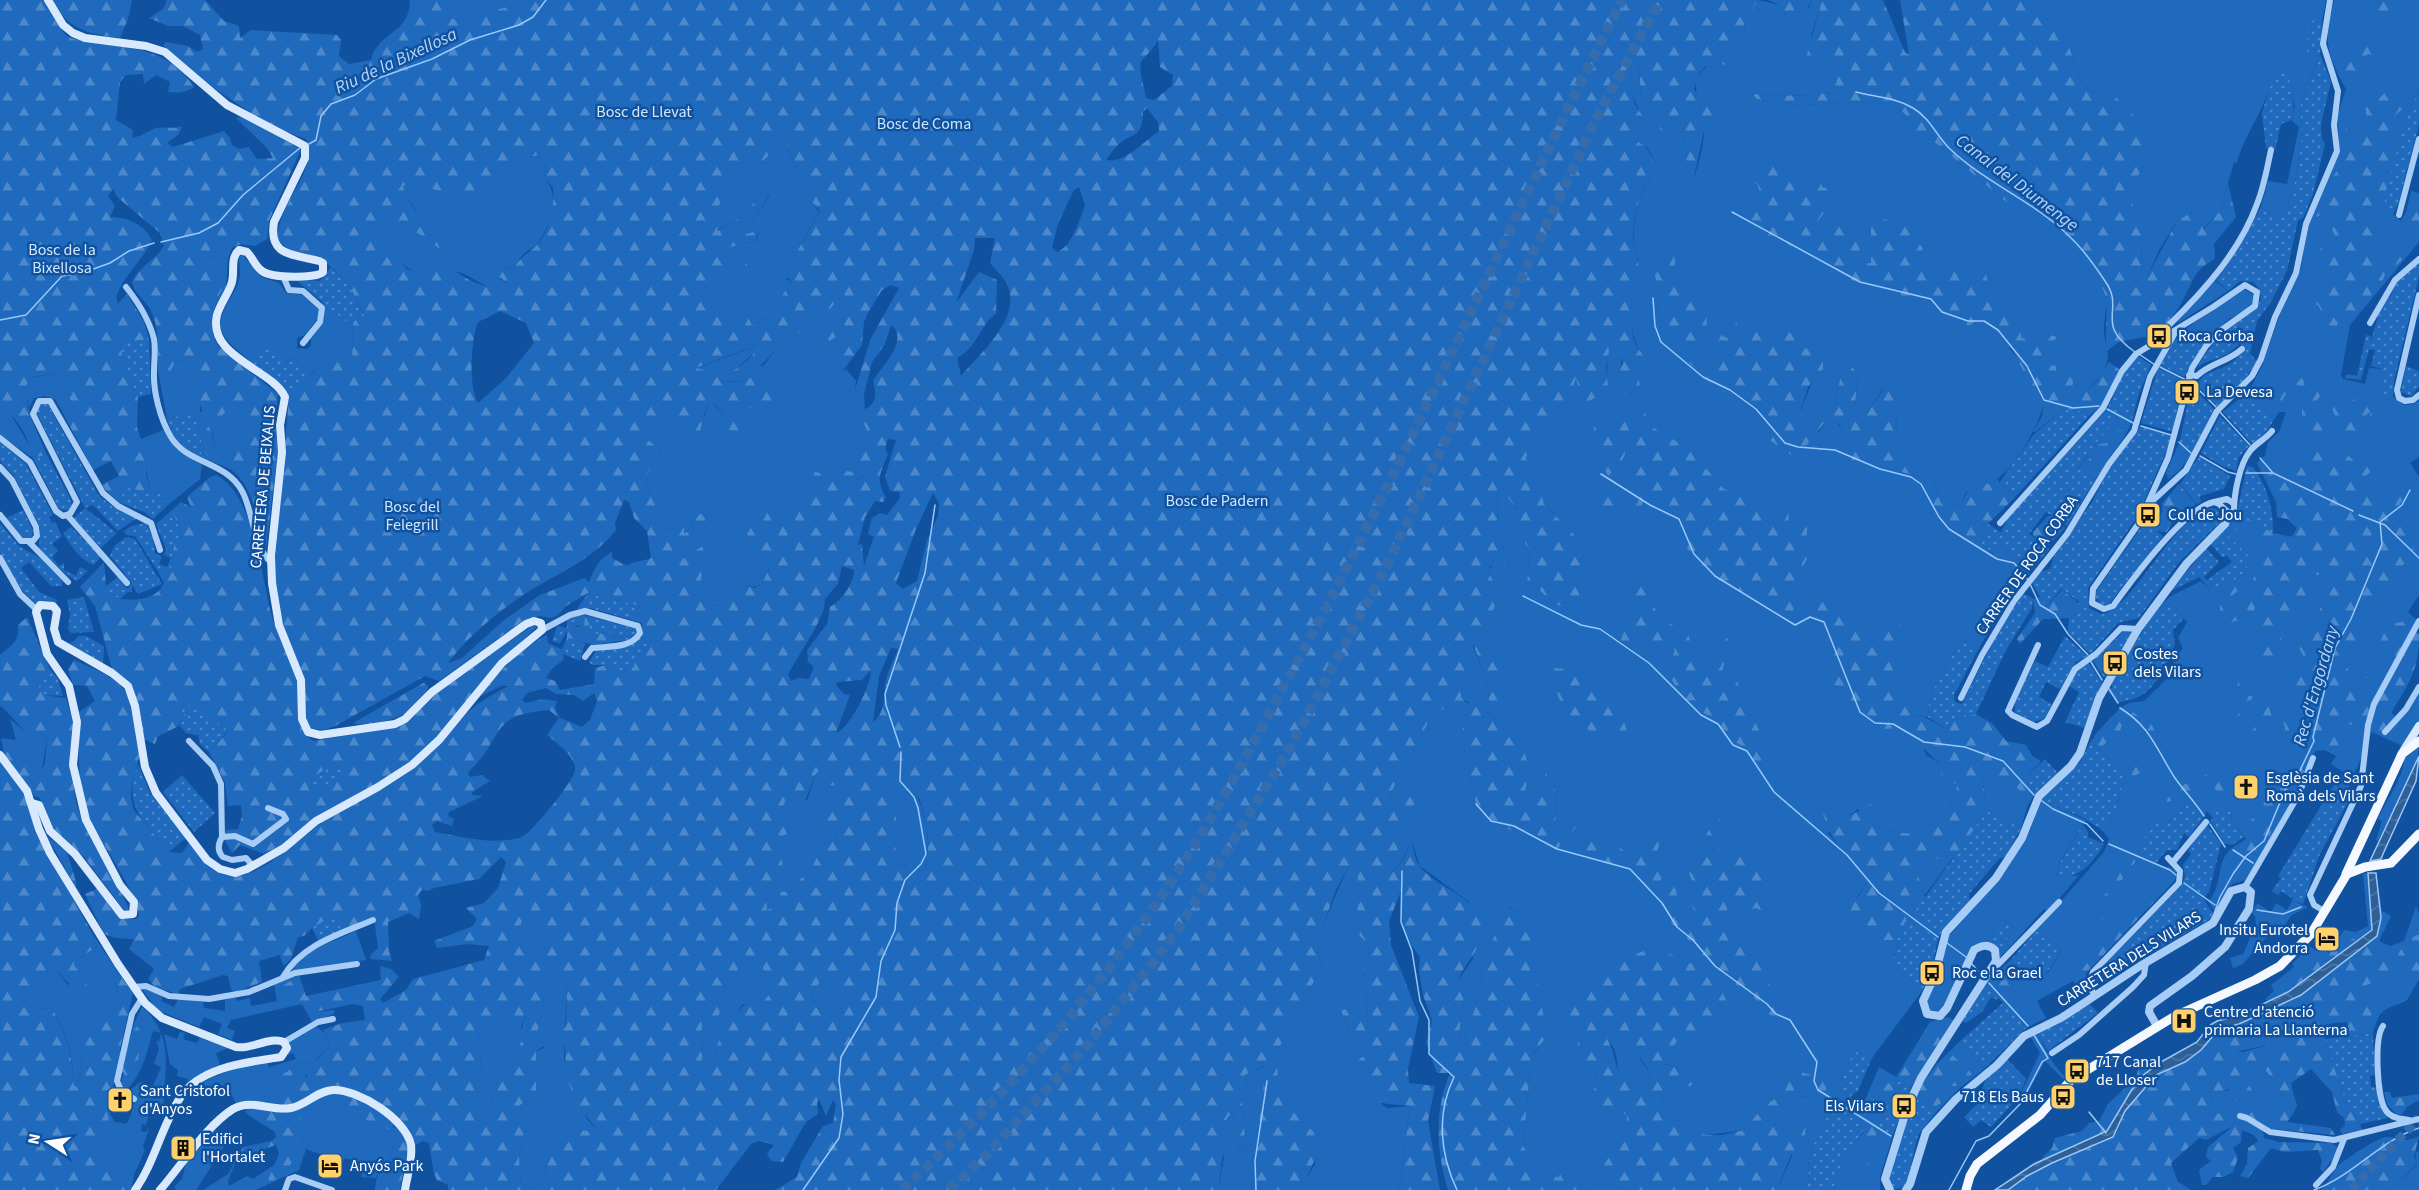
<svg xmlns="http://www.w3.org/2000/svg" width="2419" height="1190" font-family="'Source Sans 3',sans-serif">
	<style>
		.grass { fill: #1f6abd }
		.forest { fill: url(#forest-firs); fill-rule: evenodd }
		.park { fill: url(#park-dots) }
		.water { fill: url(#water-waves); stroke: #99c8f8; stroke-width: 1.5 }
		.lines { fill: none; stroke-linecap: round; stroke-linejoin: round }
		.stream { stroke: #99c8f8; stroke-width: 1.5 }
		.primary-tunnel { stroke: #346cad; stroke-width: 9; stroke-dasharray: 9 4.5; stroke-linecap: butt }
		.trunk-tunnel { stroke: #346cad; stroke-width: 10; stroke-dasharray: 10 5; stroke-linecap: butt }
		.minor { stroke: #a7ccf5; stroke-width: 6 }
		.tertiary { stroke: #a7ccf5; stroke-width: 8 }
		.secondary { stroke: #d8e9fe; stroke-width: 8 }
		.primary { stroke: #f5f9ff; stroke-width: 9 }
		.labels { text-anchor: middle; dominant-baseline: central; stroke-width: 5; stroke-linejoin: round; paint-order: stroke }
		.park-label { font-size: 16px; fill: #d0e6fe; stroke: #10529f }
		.poi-label { font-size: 16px; fill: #fff; stroke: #10529f; text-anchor: start }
		.street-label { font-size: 16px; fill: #fff; stroke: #10529f }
		.water-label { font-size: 18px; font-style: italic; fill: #b4d6fb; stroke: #10529f }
	</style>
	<defs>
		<pattern id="forest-firs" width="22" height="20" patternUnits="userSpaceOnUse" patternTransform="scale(1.5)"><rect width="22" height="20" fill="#1f6abd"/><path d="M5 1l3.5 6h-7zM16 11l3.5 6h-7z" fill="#4c88ca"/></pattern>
		<pattern id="park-dots" width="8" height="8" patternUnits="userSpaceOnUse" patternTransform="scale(1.5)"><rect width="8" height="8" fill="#1f6abd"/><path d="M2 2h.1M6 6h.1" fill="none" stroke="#4c88ca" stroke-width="1.8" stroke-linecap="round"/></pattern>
		<pattern id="water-waves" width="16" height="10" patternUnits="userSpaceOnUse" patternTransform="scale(1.5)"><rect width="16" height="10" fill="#2f5f97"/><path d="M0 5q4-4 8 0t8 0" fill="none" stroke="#4e77a7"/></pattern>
	</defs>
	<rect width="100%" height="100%" fill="#10529f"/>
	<g class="grass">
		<path d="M445,0H527L521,4L494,10L477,18L462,20L449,18V5Z"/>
		<path d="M1758,0L1780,5L1789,21L1809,8L1812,0H1822L1811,37L1838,83L1831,92L1811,96L1753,94L1757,99L1786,106L1859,102L1892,104L1905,114L1917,137L1932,140L2004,200L2079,254C2085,271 2096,274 2103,288C2109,303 2104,315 2104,330C2104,340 2110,353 2107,363C2103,376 2090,387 2081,396L2061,383L2056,386L2041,373L2036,364L2056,337L2022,339L2013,301L2001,298L1988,287L1994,316L2003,345C2024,355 2024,382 2044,400C2042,422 2015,467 1997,479C1988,485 1976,488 1966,492L1961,504L1949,508L1941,503L1931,473L1914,464L1896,438L1897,408L1883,389L1866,414L1855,405L1858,374L1852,367L1840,362V380L1833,408L1811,418L1799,414L1823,356L1787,418L1819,432L1829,416L1841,427L1847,439L1841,455L1848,459L1922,477L1953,530L1980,542L1993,554L2001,546L2032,570L2009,599L1979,648L1962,639L1930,696L1928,717L1912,716L1926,755L1941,764L1958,782C1957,798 1941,826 1924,832C1910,837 1891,830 1877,827L1871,818L1858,809L1828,833L1843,852L1866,868L1867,881L1858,896L1843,898L1841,910L1884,940H1897L1899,943L1891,963L1922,991L1872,1058L1854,1051L1837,1089L1851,1096C1853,1103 1853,1107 1849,1114L1833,1107L1817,1140L1811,1147L1807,1190H1777L1806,1125L1771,1128L1788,1111L1796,1096L1818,1097L1784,1093L1764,1106L1744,1130L1706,1135L1668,1116L1660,1098L1692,1085L1699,1077L1686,1070L1639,1057L1652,1076L1641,1086C1608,1084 1624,1066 1612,1045C1606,1035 1578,1017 1567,1009L1577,1036L1579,1057L1597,1072L1595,1087L1589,1101L1608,1113L1619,1108L1627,1116V1131L1598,1179L1628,1190H1587L1563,1165L1559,1178L1550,1177L1547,1171L1535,1165L1523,1146L1531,1063L1534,1054L1547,1035L1523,915L1508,906L1481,968L1482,988L1464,1040L1458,1045L1464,996L1458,980L1473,959L1469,902L1420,866L1411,839C1405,853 1402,867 1388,875L1408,821L1396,796L1388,798L1432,715L1449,706L1463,721L1462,738L1476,804L1536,831L1557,849L1582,821L1554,831L1557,809L1553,775L1546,773L1523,812L1518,814L1527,782C1519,767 1506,731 1495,719C1485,708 1471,706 1461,697L1472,644L1486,678L1489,700L1503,701L1494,641L1481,643C1479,614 1512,607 1487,570L1506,557L1497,533L1498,485L1506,480L1516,510L1523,502L1530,548L1527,582C1538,587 1542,593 1551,601C1558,606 1567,607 1574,613L1583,608C1575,579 1573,577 1587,548L1544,504L1540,489L1522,477L1529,446L1568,402L1572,384L1577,378L1596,397L1608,396C1606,373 1609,351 1605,328H1613C1621,345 1625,358 1618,375L1637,367L1643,354C1621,327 1638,301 1639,270C1639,260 1634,251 1634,242C1633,217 1639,186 1659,169L1647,147L1635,141L1633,132L1643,118C1633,101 1620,59 1621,38L1639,64L1641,102L1661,111L1662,127L1673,135L1675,122H1680C1689,141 1682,164 1693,181C1698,166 1704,147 1704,130C1704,95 1678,82 1720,58L1729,65L1745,37L1744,24Z"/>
		<path d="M2023,0H2326L2322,22L2308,21L2320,54L2300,107L2302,134L2299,164L2287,215L2271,214L2261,207L2268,181L2287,184L2299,127L2291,120L2295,106L2288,84L2268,91C2260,118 2243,137 2237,163L2234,162L2220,211L2202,230V206L2177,221L2159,250L2146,280L2141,271L2142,235L2129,192L2151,154L2096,94L2081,83L2069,46L2054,23L2032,12Z"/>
		<path d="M2334,0H2419V92L2408,112L2385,207L2401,221L2406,212L2411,191L2419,193V242L2350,325L2341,375L2343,379L2365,384L2369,368L2383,369L2386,398L2393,396C2400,406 2409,407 2419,401V457L2410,463L2419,477V595L2408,612L2419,622L2417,633L2419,634C2419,670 2409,683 2391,713L2395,716L2388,726L2419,691V721L2402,746L2372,732L2348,789L2337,782L2343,772L2331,764L2336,756L2325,750L2316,749L2298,793L2251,873L2245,880L2232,884L2216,913L2208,902C2222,888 2216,868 2227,853C2230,848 2241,843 2246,839L2231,820L2232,810L2207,811L2203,818L2191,801L2173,819L2157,823L2156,863L2176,871L2175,880L2086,973L2085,992L2082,994L2073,981L2037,1001L2046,1018L2026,1028L1985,983L2011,960L2027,975L2036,966L2046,975L2062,950L2036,930L2104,852L2109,839L2103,831L2115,812L2125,775L2091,741L2120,708L2129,703L2144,701L2172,674L2174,656L2183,649L2178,638L2187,622L2171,603L2159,608V606L2171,596L2201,581L2215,593L2244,573L2251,558L2223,531L2237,512L2273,533L2292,537L2297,528L2288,519L2277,517L2276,502L2257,463L2265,455L2268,442L2279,432L2286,412H2279L2275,418L2249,391L2262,366L2280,314L2301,268L2310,218L2339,153L2338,114L2346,89C2325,50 2324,43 2334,0Z"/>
		<path d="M790,116L787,148L802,183L809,185L810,200L819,212L792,260L776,277L792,281L768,317L752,326L720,314L702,292L712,277L743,259L722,257L731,247L756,241L759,232L745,234L770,194L760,196L740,218L716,231V210L724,194L738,172L762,162Z"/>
		<path d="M538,155L544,163L545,179C561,195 550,226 538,243C535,248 531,248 527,251C521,256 516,264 513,270L505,267L500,279L507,283L509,292L507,295C491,291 477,280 462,273C449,268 437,273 425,274C406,275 382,242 369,228C389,223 402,224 421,234L416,210L404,194L402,186C416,181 451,194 464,202L490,190L491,173C495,168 511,158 517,157C526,156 529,158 538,155Z"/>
		<path d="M242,254L261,277L279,283L286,293L302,295L319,310V317L305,335L297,338V348L307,349L311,346V338C322,325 327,318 322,301L349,323L353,322L352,359L320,366L312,373L294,358L285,362L263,350L254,364C244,355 230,346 223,334C213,315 237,295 240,276C241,270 239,263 239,257Z"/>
		<path d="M209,256L228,258L226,288L214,308L222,289L208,276Z"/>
		<path d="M2215,281L2228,291L2178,323V321Z"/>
		<path d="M2243,289L2255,295L2252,306L2229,319L2207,339L2191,325Z"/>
		<path d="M838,298L845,303L827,341L836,337L843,318C847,332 835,344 827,355L836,359L842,372L846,369L856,381L855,390L864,394L865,410L859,413L867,431L854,460L866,468L863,477L796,506L794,526L778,518L764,553L770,566L762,584L753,587L744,585L734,592L725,606L706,605L699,599L701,546L683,560L684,555L701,537L693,522L687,532L683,533L684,525L667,530L658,528L663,521L649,493L646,476L661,451L648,440L652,428L673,420L705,416L707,406L714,403L727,421L739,431L738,413L748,408H774V398L762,374C749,381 731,384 718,379L715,373L695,369L758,345L757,350L733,372L764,365L783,340L803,332L799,329L818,309Z"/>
		<path d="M185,361L195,369L192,375L200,398V412L232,403L238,404L246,432L236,442L232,461L215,448L213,432L207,454L228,468L201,457V436L194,412L167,419L158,370L162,373L175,363Z"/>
		<path d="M59,373L71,401L65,417L56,400L45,396L34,398L29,408L25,389L28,381L34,377Z"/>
		<path d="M2108,408L2132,421C2124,443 2106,459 2095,480L2078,470L2096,443L2118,418L2106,410Z"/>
		<path d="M9,412L31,448L33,458L0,435V419Z"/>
		<path d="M163,430L175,448L202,465L200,479L167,506L161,494L143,491L150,486C144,469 148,456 141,439Z"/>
		<path d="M2180,441L2193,452L2179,471L2168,479L2166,473Z"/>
		<path d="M10,719L37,742L42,734L47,738L42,769L21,758Z"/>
		<path d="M2419,747C2419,767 2388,820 2378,841L2376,840L2382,821L2378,819C2386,800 2404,777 2404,759Z"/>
		<path d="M826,761V785L838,786V798L820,827H839L836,839L823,845L813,865L790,891L781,892L778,901L767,912L766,893L773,884L780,838L789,833L788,825L781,817L785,800H807L816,774Z"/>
		<path d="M896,767L900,769L904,791L918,798C927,820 931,844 925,868L920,871L911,865L897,866C894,848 897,832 896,814C895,795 890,785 896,767Z"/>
		<path d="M1982,775H1989L2021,788V805L2027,807L2021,828L1987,811Z"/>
		<path d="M2043,797L2052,805L2086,820L2059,863L2056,878L2079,875L2049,911L2044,909L2009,948L2006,940L2015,929L2004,919L1985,942L1971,947L1945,1004L1939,1011L1929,1010L1927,1002L1940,974L1948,937L2003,875L2030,831Z"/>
		<path d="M1945,855L1951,860L1925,895L1916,870Z"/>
		<path d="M1352,857L1358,859L1360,936L1371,948L1364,964L1368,1018L1351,1009L1341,1011L1349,1033L1368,1042L1380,1103L1387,1108L1410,1106L1399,1190H1305L1306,1179L1315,1164L1313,1131L1299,1119L1285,1101L1278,1082L1277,1052L1321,968L1318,948L1324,923Z"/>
		<path d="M2376,873L2382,911L2391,916L2379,941L2390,946L2404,941L2416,906L2419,913V978L2406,1001C2385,1010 2380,1007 2373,1033L2350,1036L2347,1022L2332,1023L2322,1030L2270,996L2274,992L2271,985L2294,967L2292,964L2309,946L2315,950L2318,946L2329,953L2344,930L2356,932L2368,926L2363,874Z"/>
		<path d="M2292,901L2308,907L2292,915L2279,933L2274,930L2271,932L2243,964L2233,968L2230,958L2243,954L2256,925L2255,916L2252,913L2257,903L2271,912L2276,903L2287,910Z"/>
		<path d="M527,911L533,914L548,940L542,957L535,959L516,942L523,913Z"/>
		<path d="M356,931L366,960L292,971C303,948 335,942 356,931Z"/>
		<path d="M92,933L119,974L115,973C114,994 126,997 112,1018L101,1021L98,1034H91L85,1021L89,1050L80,1060L82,1070L77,1086H74C73,1055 67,1035 52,1008L38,1009L33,1002L45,985L48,969H55L68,985L85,978L74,965L77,959L97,947Z"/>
		<path d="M761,962L771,992L763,1002L742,1005L716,1047L717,1052L707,1067L702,1061C704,1045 700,1032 703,1015L718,1021L725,986L738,966L743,963Z"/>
		<path d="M549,971L555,979L567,980L564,1059L587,1119L597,1130L573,1131L546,1167L545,1177L531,1190H524L521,1187L519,1156L526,1125L522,1117L520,1105L536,1097V1051L544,1048L538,1030Z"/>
		<path d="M299,975L302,984L296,978L280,987L316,1007V1012L334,1010V1014L312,1022L302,1004L231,1020L227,1028L235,1031L232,1040L218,1034L222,1024L204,1017L199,1027L157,1010L143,990L146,988L163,997L161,1001L174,1007L178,999L203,1002L204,1008L225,1011V1000L235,997L237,1001L250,998L251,1006L277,1001L274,984Z"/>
		<path d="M820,980L830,981L843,1003V1008L821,1014L811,995Z"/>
		<path d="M142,1007C147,1010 150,1015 154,1020C175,1050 161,1083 164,1115L159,1114L160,1108L152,1106L146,1125L142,1124L141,1131L146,1132L149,1128L143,1147L145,1150L134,1175L116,1172L90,1154L91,1146L99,1141L101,1124L110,1125L107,1110L112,1086L114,1088L110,1114L115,1122L126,1124C133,1116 131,1105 138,1098L129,1091L140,1082L153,1086L161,1067L154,1064L159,1049L156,1041L159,1042L161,1033L153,1031C147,1052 143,1074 126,1090L121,1084L133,1026Z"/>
		<path d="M500,1012L510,1031L522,1028L524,1019L528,1018L530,1024C522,1047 502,1065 494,1090C492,1097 493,1105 490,1113L477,1121L474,1116L482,1074L478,1034Z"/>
		<path d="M316,1027L327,1034L329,1046L315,1061L295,1064L287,1072L307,1068L310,1072L291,1091L262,1097L261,1102L236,1104L233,1097L207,1098L204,1094L195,1097L188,1092C210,1075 241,1066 268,1062L269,1067L296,1059L293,1053L288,1055V1043Z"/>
		<path d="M180,1032L185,1033L183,1039L197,1043L200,1036L229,1048L216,1053L220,1065L187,1082L188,1079L177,1076L178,1070L170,1064L164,1034L177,1039Z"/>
		<path d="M2036,1032C2046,1048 2051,1065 2066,1077L2063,1079L2045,1061L2024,1099L2019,1097L2040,1053L2030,1036Z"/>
		<path d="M2279,1035L2286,1048L2268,1045L2235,1052L2245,1041Z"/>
		<path d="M1960,1041L1984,1069L1960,1088L1937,1111L1917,1091L1936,1065Z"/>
		<path d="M1267,1065L1251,1190H1218L1224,1157L1211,1127L1223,1124L1232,1112L1237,1126L1239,1152L1246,1151L1242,1099L1247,1089L1245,1075Z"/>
		<path d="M1879,1067L1900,1079L1877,1128L1892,1138L1880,1177V1190H1833L1845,1156L1864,1132V1124L1858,1117Z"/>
		<path d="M2265,1070C2273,1079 2278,1087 2284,1097V1112L2271,1117C2243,1103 2245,1109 2216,1114L2211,1106L2212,1094L2229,1090L2231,1086L2234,1087L2236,1100L2253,1092L2248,1085Z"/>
		<path d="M331,1094L340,1095L348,1113C355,1115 395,1126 398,1129L389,1164L380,1170L376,1178L361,1177L365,1164L345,1158L343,1162L328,1156L325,1162L320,1161L322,1155L306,1149L299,1170L256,1190H203L228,1174L238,1156L228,1181L229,1186L247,1176L253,1179L277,1163L304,1140L298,1123L301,1109L320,1097Z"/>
		<path d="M216,1129L227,1142L196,1190H177L174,1187L182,1179L186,1163Z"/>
		<path d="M2415,1151L2419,1153V1190H2390L2417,1165Z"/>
	</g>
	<g class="forest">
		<path d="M0,0H46C51,11 56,24 64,33C72,41 85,41 95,43C136,49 168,49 194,87C185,93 179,93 168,92L170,82L156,75L144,84L143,74L126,75L120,82L116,120L133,130L132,138C143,136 149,130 156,128C164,126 172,130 182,126L179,134L167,143L173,147L224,131L230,138L232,145L239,149L249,147L257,159L273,158L266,147L236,118L242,117L301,149L269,221L267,239L255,246L241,244L232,248L228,258L209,256V276L222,289C213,309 207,326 218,346L278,394L275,423L278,452L266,548C259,524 254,490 234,472C226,466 213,462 207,455C200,447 205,430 210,424L215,448L232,460L234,454L230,449L246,432L238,404L232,403L222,416L204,418L192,375L194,368L184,361L175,363L169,373L162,374L158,370C158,350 160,328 150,309C144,299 135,294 132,282C139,266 155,261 164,246L160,233L117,197L113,189L108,196L115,206L110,217C127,217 144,224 152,240C142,261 124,275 116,297L118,304L127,294L144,322L149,339L120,344L125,369L138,397L137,428L141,439L148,445L146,475L150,487L143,491L127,489L118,502L101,485L119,476L111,461L93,470L65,417L71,401L59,373L36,376L28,381C21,404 38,433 47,455L33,458C30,442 21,424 9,413L0,420Z"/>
		<path d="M53,0H132L128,19L120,38C89,34 67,30 53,0Z"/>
		<path d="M167,0H205L224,21L239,26L240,38L251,30L337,35L341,40L339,56L349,64L371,60C378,31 410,35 410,0H445L449,5V18L462,20L477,18L494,10L521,4L527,0H1758L1744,24L1745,37L1729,66L1722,64L1720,59L1712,67L1706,66L1700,72L1694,89L1700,98L1699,106L1705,102L1714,109L1716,119L1704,130L1693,182C1682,164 1689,141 1680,122H1675L1673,135L1668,142L1660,138L1661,111L1641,102L1639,64L1621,39V48L1635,105L1644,118L1642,126L1633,132L1635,140L1646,147L1659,169C1639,185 1631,221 1634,246C1635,253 1639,261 1639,269C1639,292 1629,314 1633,337C1634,346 1643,352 1646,361L1637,367L1641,395L1630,400L1623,390L1618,375L1623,362L1613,328H1605L1609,352L1606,366L1609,397H1596L1587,403L1580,394L1576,378L1568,402L1529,446L1526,459L1530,465L1522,477L1532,478L1540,489L1544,504L1587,548C1575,574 1574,581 1584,608L1574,613C1567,607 1558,606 1551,601C1542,593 1538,587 1527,582L1530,549L1515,532L1516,521L1523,514V503L1517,510L1505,493L1506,481L1498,485L1497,533L1506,557L1504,569L1491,566L1487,570C1513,608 1478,616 1482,643L1494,641L1498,654L1503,701L1497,707L1489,700L1486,678L1473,644L1461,697L1467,703H1475L1495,719L1506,717C1518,737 1532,758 1527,782C1525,793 1521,803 1519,814L1523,812L1546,773L1553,774L1557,809L1554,829C1563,821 1569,814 1582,821L1557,849C1546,846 1538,843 1535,831H1513L1491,821L1476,804L1462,738L1463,721L1449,706L1432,715L1388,798L1396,796L1406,784L1415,801L1389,874C1402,868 1407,851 1411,838C1413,847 1414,857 1419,865C1436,890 1487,897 1481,935C1477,955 1465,963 1458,980L1464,996L1458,1044L1464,1040L1482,988L1481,968L1507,906L1523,915L1527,922L1547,1036L1534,1053L1531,1063L1523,1146L1535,1165L1547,1171L1550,1176L1559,1177L1563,1164L1570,1167L1587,1190H1448C1436,1152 1434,1110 1450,1073H1437L1426,1043L1432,1020L1423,995L1419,971L1420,957C1397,926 1404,925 1401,891L1389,921L1391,945L1419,1017L1408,1069L1409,1083L1435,1086L1428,1121L1440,1190H1399L1410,1106L1380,1103L1377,1093L1366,1087L1359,1059L1368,1054V1042L1349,1033L1341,1010L1351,1009L1368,1017L1364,964L1371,948L1360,936L1357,927L1358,859L1353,857L1336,890L1324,923L1318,948L1321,968L1277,1052L1278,1082L1285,1100L1299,1119L1313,1131L1319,1150L1306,1179L1305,1190H1251L1266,1065L1245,1075L1247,1089L1242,1099L1246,1151L1239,1152L1237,1126L1232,1112L1223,1124L1212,1127L1225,1137L1218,1190H775L797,1177L801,1163L823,1126L833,1123L836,1105L833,1100L826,1116L819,1099L817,1103L818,1114L806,1122L783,1162L771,1161L767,1154L774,1145L759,1141L751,1144L716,1190H531L545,1177C546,1157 561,1146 573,1131L597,1130L579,1106L566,1077L565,1045L560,1037L561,1028L566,1027L567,981L558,982L549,971L538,1030L541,1039L548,1043L536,1051V1097L534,1103L527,1101L520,1105L522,1117L526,1125L519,1156L521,1186L524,1190H448V1185L437,1180L434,1174L429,1143L422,1141L407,1151L400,1190H375C376,1178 378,1169 389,1164L398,1129L394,1125L388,1129L348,1113L340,1095L320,1097L301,1109L303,1114L298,1124L304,1139C293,1154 298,1163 278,1175L277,1179L272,1182L268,1180L279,1154L276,1145L242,1157L238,1156L243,1147L271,1141L276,1137L275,1132L248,1115L245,1111L247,1109L245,1102H260L262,1097L291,1091L298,1082L308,1076L307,1069L297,1070L290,1078H283L280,1075L287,1072L295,1064L316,1061L329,1046L327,1034L323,1030L342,1023L365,1020L363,1006L353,1004L315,1012L316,1007L289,999L290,993L280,987L296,978L302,984L306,996L381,980L380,966L391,969L399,977L380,999L383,1003L406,990L413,979L484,960L489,946L468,944L437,948L434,941L473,926L477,919L466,908L484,903L498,888L506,862L501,857L479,879L434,888L428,891L422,890L418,895L421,905L419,919L409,913L388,922L389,951L392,961L371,959L370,955L378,948L374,917L343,931L312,928L304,936L298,937L291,959L286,964L283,965L280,955L259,961L262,982L235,992L231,990L228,976L223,975L180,989L178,994L155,987L148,979L154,969L129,949L134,939L115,938L104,934L85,894L97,889L122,919H136L139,916C138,894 100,842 89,817C75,783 80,748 79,712L95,701L87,686L73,685L68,669L74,660C115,679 130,680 136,729C137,739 141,752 138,761C134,779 127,791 134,810C135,812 165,847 169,852L182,853L189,843C202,859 213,877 235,876C265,875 302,835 327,819C360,798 396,781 427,756C442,745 451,729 464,716C476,703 493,694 509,686H501L481,696L480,694C501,671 518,650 547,635L548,643L561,649L564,659L551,670L546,678L555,681L560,690L594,684L595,668L637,656L650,648L642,637V623L636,621L640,606L588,593L566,606L557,616L549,618L540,616L524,620L439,681L425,676L335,726L324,730L309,728L304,716L305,681L281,618L274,575L289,396L320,366L352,359L353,322L364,314C353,293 343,271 320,260C316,258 311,259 306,257C295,255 286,248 278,240C275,205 321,169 306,139L269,125L214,88L163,45L166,42L188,46L197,52L203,49L200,35L183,26H168L149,18L163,9ZM1158,40L1160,67L1173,75L1172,86L1154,100L1146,98C1145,88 1136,66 1143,59C1150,52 1153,49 1158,40ZM1147,108L1158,122L1159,131C1144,141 1125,164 1106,160C1110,155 1114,148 1119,144C1133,132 1142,139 1143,112ZM789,119L787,148L803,185L809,186V199L820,211L792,260L776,277L777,283L788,278L792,281L767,318L752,326L748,316L740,321L720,314L702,292C714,274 724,268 746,271L747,264L743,259L722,257L731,247L755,241L759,231L745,234L770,193L760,196L740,218L717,231L720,214L717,209L738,173L762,162L775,149ZM538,155L544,163L545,179L553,187C555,203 549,234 536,246C526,255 520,257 513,270L496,265L491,270L507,283L508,295L471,281L450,268L443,270L433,268L423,274L407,269L370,229C399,218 417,231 440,249C432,222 408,210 403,186C416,181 451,194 464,202L491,190V173C495,168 511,158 517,157C526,156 529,158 538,155ZM1079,187L1085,205C1080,219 1072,247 1057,252L1052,248L1058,223L1074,190ZM975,238H995L990,263C995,269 1001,274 1005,281C1026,315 981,352 961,376L957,358C978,347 980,324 996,314L997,280L979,272L956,303L974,250ZM891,285L899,288L870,340L855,390L864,394L872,362L885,344L891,325C910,340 881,367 873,381C878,399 875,404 859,413L867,431L853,460L866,468L863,477L857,480L856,473L847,471L827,480L825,474L815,472L796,505L794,525L778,518L769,509L761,525H753L747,534L755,550L764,554L770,566L762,584L754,588L744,585L733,592L725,606L706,605L699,599L702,571L709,563L702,546L683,559L684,555L702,536L707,515L699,514L687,532L684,533V525L667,530L658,528L663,521L649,493L646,476L661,451L648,440L652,429L673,420L677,428L690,432L700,431L707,406L715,403L727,421L728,430L740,431L738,413L748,408H774L776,381L770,370C753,377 739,386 720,380L721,371L715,373L696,368L757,345C755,357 741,365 732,372C771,377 768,340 804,332L800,329L818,309H830L839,298L844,303L828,335V342L836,337L843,319C847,332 834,345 827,355L836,359L842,372L862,345L864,322L869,311L882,290ZM500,311L526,323L534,343L506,378L478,403C468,387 471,339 478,322ZM888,439L896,440L885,477L890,491L899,492L900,498L887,515L880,513L872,518L868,534L874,537L864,566L862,544L858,545L865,517L875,501L883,502L886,497C874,478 882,471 888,454L885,449ZM933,493L939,503L938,516L927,540L917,581L903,589L896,583L916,529ZM624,500L629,502L634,518L647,531L651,558C643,562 635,560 627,566L612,558V552C598,559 595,568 589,582L584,578L540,595L504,620L462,658L448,663C466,639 494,615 519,598C552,575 590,563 616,530L615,523ZM842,566L854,570C855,582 841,601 830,607L827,624L807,650L808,662L814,667L809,679L798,678L791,681L788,674L816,627L824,609L825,599L838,584ZM891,648L898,649C894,658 890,667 887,676C883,690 887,713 873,722L879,676ZM871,670C871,685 851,727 836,733L850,695L844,694L836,685L837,682L862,680ZM546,688L556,694L574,695L583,701L594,693L597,701L590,720L582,727L560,718L555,708L557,701L543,699L526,703L522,700L527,693ZM549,710L559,718L547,735C556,743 576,756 575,770C574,781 534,829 525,835C521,838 512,840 507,840C482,843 459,836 435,832L432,825L437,821L452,826L454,819L448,816L449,812L483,796L472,795V792L490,781L482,775L470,777L468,772C506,738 486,715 549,710ZM826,763V785L838,786V797L826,801L819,827H839L836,839L823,845L813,865L790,891L781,892L778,901L767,911L766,893L773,884L784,883L780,838L789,833L788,825L781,817L785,801L804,803L816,774ZM896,767L900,769L898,781L904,791L919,798C927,820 931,845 925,868L920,871L911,865L897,866C894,847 897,832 896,813C895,795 890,785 896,767ZM527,911L533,914L548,940L542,957L535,959L516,942L524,913ZM743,963L744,970L756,969L761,963L771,992L763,1002L751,1000C735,1010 725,1030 716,1047L717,1052L707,1066L702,1061C704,1045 700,1032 703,1015L718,1021L725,986ZM821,980L830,981L843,1003V1008L821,1014L811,995ZM500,1013L510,1031V1036L517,1037L524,1019L528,1018L530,1024C522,1047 502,1065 494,1090C492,1097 493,1105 490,1113L477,1121L474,1116L482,1074L478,1034Z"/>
		<path d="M1768,0H1812L1799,24L1789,21L1780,5Z"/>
		<path d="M1822,0H1883L1905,52L1909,55L1900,0H2023L2032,12L2054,23L2069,46L2081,83L2096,94L2107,90C2132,109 2143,124 2151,154L2129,192L2142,233L2141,271L2146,279L2177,221L2202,206L2203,230L2220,211L2228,184L2236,217L2214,244L2215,259C2195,270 2195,276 2186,294C2180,308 2168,321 2160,334L2119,342L2107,351C2104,331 2110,306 2103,289C2096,274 2086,272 2079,254L2004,200L1932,140L1917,137L1905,114L1892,104L1859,102L1786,106L1757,99L1752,94L1811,96L1831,92L1837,82L1823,59L1811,76L1802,73Z"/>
		<path d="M2360,0H2394L2388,8L2392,18L2383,20L2369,11Z"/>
		<path d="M2363,44L2387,50L2384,57L2368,54L2362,63L2365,81L2361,82L2345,74L2342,68L2344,61L2340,58L2362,48Z"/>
		<path d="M2364,88L2375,102L2385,93L2399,91L2397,99L2403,104V109L2396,114C2394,127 2397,139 2395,152C2392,171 2385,188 2385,207L2380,212L2374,213L2379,261C2399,261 2404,244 2411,229L2402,227L2403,221L2412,217L2419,207V231L2410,249L2401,261L2385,274L2381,286L2352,321L2350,322L2341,314L2333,317L2338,322L2336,331L2325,342L2321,331L2324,315L2317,304L2308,313L2296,308L2312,299L2327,276L2324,268L2330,256L2322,252L2320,248L2336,252L2334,241L2336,237L2327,221L2325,213L2316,217L2325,197L2328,200L2335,187L2329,188L2330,180L2341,166H2346L2341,159L2342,153L2348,151L2349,144L2343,143L2341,119L2343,107L2348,106L2350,109L2346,133L2361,142L2367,123Z"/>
		<path d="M1775,163L1784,170L1797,172L1800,192L1817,191L1814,172L1819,170L1822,187L1830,189C1830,204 1823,219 1810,227C1820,238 1830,235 1839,224L1835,216L1840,209C1863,231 1852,239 1866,263H1871V221L1880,218L1909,226L1913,237L1923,248L1919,258L1930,271L1940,266L1985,271C1989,289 1995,297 2013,301L2022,339L2033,330L2057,337L2036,364L2041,373L2048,365L2056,366L2057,386L2061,383L2066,358L2076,359L2072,389L2081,396L2097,381L2109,362L2120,370L2103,404L2088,417L2085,412L2064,409L2035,432H2033L2042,416L2044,400L2032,389L2013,350L2003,345L1995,332L1977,320L1969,326L1933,314L1925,298H1908L1877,286L1849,280L1812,256L1783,242L1765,238L1763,230H1749L1737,223L1760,192L1757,183L1734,193V186L1765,165L1770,166Z"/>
		<path d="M1675,251C1674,271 1676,287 1696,296V306L1704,305C1710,323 1705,339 1697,356L1700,365L1711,374L1718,331L1724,337L1730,338L1732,312L1739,330L1754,323L1778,334L1795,332L1803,347L1823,356V369L1808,387L1799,414L1810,418L1833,408L1840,380V362L1852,367L1858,374L1855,405L1866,414L1884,389L1891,393L1897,408L1896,438L1913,462L1931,473L1941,503L1949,508L1961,504L1974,479L1987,484L1998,479L1999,483L2015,497L1988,524L1980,542C1966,536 1948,530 1939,517C1931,505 1930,489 1922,477L1848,459L1841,455L1847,439L1840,425L1829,417L1805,447L1804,458L1794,457L1767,438L1763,454L1761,424L1740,404L1703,377L1689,362L1679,337L1673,336L1668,346C1662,320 1661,294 1653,269L1656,264L1661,266Z"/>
		<path d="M2296,364H2301L2280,405L2274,409L2270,405L2272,397Z"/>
		<path d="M2316,373L2327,388L2309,410L2306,432L2302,431V410L2316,383Z"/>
		<path d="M2304,375L2305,396L2291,423L2286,420L2297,383Z"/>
		<path d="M2356,384L2374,389C2376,402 2384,415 2371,424L2370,412L2367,414L2354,446L2346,454L2358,464L2363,457L2380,448L2374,468L2362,480V495L2365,497L2375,490L2376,498L2406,495L2389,520L2392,523L2403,524L2413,544L2415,561L2402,565C2399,572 2394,575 2390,581C2379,594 2386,601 2365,605L2356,617L2361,625L2359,640C2353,643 2347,657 2345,663L2356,687L2365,699H2370L2391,677C2386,661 2400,639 2416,633L2419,634C2419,670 2409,683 2391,713L2395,716L2381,735C2344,719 2345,718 2336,756L2325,750L2315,751L2299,792L2294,789L2316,708L2315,700L2292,696L2305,659L2294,639L2295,631L2309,638L2335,569L2318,575L2309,573L2305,578L2306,600L2299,618L2289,621L2284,628L2271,677L2265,674L2263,668L2255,666L2261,646L2259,623L2267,595L2262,596L2251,615L2247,609L2253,594L2258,590L2253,579L2260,563L2256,543L2262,536L2253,529L2240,533L2236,530L2235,520L2240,514L2273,533L2292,537L2297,528L2288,519L2277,517V502L2267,479L2270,472L2291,480C2308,469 2313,423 2318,404L2325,408L2324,456L2333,448L2339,450L2343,447L2342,434L2330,403H2346L2360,397L2353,387Z"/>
		<path d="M1647,408L1655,409L1652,427L1689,449L1724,489L1745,499L1755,494L1766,506L1788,507L1789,524L1809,509L1806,543L1814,541L1816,551L1807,559L1790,590L1794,607L1790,624L1781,612L1761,599L1763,587L1744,592L1721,589L1702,568L1691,560L1676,511L1657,509L1653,497H1644L1636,531L1633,510V486L1627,484C1628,459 1635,431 1647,408Z"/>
		<path d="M1623,410L1633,413L1624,457L1620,464L1608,476L1604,467L1599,468L1601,452L1593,448L1594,425L1606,434Z"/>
		<path d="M2118,430H2123L2124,433L2097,477H2090L2082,472L2097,445L2106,443Z"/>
		<path d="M216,475C254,494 261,575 271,613C277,638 293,660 298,686C301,709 292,724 313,741L391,728L469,669L532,626L537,627L509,653L428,747L412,761L289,841L264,854L240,845L232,853L224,839L226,830L238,829L242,816L241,805L228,806L225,782L209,752L228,732L187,715L177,727L158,736L155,744L143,739L137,700L112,669L95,606L80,587L104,562L106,586L101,590C117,603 155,605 164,583L157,570L164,572L171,569L174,543L180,542L181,533L172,510L181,502L191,507L187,497L210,477Z"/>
		<path d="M2179,484L2196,504L2172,523L2167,532L2156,531L2150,524V515L2162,513V503Z"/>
		<path d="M1598,489L1618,492L1614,513L1599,510Z"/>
		<path d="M2048,516L2053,517L2065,528L2049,545L2033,536V532Z"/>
		<path d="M2243,580L2248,582L2226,601L2242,620L2234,621L2228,626L2220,613V603L2216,600Z"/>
		<path d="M1640,583C1660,606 1649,621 1686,629C1692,645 1697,662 1713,669L1726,638L1729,640L1722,673L1728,680H1737C1745,709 1765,735 1774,765L1768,773L1756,768L1745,747L1731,740L1713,718L1693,707L1680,695L1667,671L1674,653L1675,641L1671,638L1661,648L1646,635L1636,639L1628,648L1621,640L1634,593Z"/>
		<path d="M2062,590L2079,603V607L2069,618L2043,619L2020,644L2017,639L2035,613L2033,599L2040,597L2046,607Z"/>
		<path d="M1824,602L1849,614L1850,628L1869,634L1902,609L1900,645L1893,672L1907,699L1912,716L1925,717L1946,729L1953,720L1976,714L1993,724L2006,741L2026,745L2032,756L2041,761L2025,778L2036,792L2027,807L2021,805L2019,789C2006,786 1995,774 1982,776L1987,811L1986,826L1951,860L1945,855L1916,870C1918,878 1923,885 1924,893C1927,909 1925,925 1940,935L1938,939L1907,919L1897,940H1884L1841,910V898L1859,896L1867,881L1866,869C1842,852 1831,842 1823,813L1834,810L1844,819L1871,804V818L1877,827C1890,830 1910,837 1923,831C1940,824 1957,801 1957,784L1942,780L1941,764C1926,753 1917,739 1903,727L1885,729L1860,725L1847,691L1831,683L1828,668L1832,653L1813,605Z"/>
		<path d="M588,616L602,634L610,631V635L627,640L594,645L567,638V630L584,625L585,617Z"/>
		<path d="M27,617L50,669L38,679L43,695L66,698C68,706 72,716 73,725C75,756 68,786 81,816C87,831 130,904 129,911L124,910L84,857L49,824L40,798L34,796L5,758L1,738L16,740L21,758L42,769L45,763L47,738L42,734L37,742C27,737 11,713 0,706V655C11,645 20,642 18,625Z"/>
		<path d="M2406,621L2407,633C2393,637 2380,664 2373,677L2366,678L2363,669L2374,659L2387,625Z"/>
		<path d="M1554,668L1573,670L1599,687L1618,704L1629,737L1597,736L1564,711L1557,693Z"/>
		<path d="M2240,677L2246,682V694L2253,697L2249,702L2252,708L2242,724H2236L2241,702L2237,686Z"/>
		<path d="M425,682L428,687C424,712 375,730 353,723Z"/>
		<path d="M2271,689L2268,702L2273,700L2270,711L2273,719L2262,722L2243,758L2241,754L2257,722L2256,715L2250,722L2248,719L2260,703L2258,696L2262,690L2265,698Z"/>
		<path d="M2130,711L2150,722L2160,740C2155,752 2145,753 2139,764L2146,770L2134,776L2120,768L2144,748C2145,736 2138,723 2128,717Z"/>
		<path d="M2284,715L2299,743L2295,760L2291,761L2289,735L2285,741V726L2279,718Z"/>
		<path d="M2112,716L2119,718L2122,724L2119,735L2108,740L2100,750L2094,743V736Z"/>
		<path d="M0,761L25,795L36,832L92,933L97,947L77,959L74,965L85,978L89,996L79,994L55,969H48L45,985L33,1002L38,1009L52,1008C66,1034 73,1057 74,1086H77L82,1070L80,1060L89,1050L79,1033L78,1019L85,1021L91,1034H98L101,1021L97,1006H105L112,1017C124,1000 116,992 114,973L119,974L133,993L120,1049L121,1055L125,1052L135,1024L142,1034L138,1060L126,1077L124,1073L117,1071L107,1110L110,1125H101L99,1141L91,1146L90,1154L116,1172L134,1175L131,1190H0Z"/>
		<path d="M2283,766H2287L2292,772C2285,805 2275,832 2254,859L2247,853V849L2243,848L2250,836L2245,825L2253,818L2261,828L2267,824L2271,813L2263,810L2262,792L2258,786L2261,784L2273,785L2279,781Z"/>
		<path d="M2218,769L2236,783L2234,790L2215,802L2212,798L2218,792L2215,789L2167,802V796L2172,790Z"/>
		<path d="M1717,815L1721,822L1715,843L1722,854L1760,851L1759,867L1771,874L1763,895L1776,906L1766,912L1756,908L1742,913L1729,902L1724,922L1739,937L1748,953L1766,945L1765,961L1776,1019L1766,1012L1752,995L1712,969L1690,941L1675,930L1666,910L1667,889L1675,886L1678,901L1696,926L1698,920L1687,892L1695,888L1686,866L1687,850L1696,854Z"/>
		<path d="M1589,834C1605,834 1620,846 1630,857L1641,853L1658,839L1659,846L1652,869L1665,872L1652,897L1645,892L1638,877L1614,865L1583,857Z"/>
		<path d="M47,836L67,852L77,885L75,886Z"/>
		<path d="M2135,858V862L2115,889C2119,903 2099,924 2089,930L2080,926C2089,909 2103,898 2114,884C2121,874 2122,862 2135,858Z"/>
		<path d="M2168,866L2176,873L2175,880L2086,973L2082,970L2107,935L2163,886L2170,874L2166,868Z"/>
		<path d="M2419,934V979L2407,1000L2402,1001L2399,995L2408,981L2406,972L2392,968L2387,973L2391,987L2387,990L2374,982L2356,989L2354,994L2363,1002L2375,1005L2376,1022L2362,1034L2350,1036L2347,1022L2332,1023L2322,1030L2344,1097L2363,1130L2342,1134L2340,1130L2345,1125L2344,1118L2337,1112L2332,1092L2311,1069L2291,1083C2295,1107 2303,1100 2287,1122L2331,1128L2335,1135L2262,1128L2264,1138L2279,1142L2332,1143L2337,1147V1153L2323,1172L2320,1169L2322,1161L2318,1150L2284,1152L2271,1148L2248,1178L2240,1176L2247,1164L2248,1148L2258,1141L2254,1135L2242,1130L2241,1142L2233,1148L2238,1158L2233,1172L2224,1177H2213L2206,1185H2202L2199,1170L2211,1161L2206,1157L2208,1147L2233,1126L2206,1140L2199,1138L2171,1163L2178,1182L2191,1190H2008L2027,1176L2052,1163L2106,1141L2118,1130L2125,1111L2135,1097L2156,1075L2185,1063L2202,1049L2217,1030L2239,1024L2301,995L2377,936L2384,949L2385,960L2396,958L2407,940ZM2279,1036L2286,1048L2268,1045L2243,1052L2236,1051L2245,1041ZM2265,1070C2273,1079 2278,1087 2284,1097V1112L2271,1116L2264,1113L2262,1107L2243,1106L2216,1114L2211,1106L2212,1095L2234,1087L2236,1100L2249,1102L2253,1092L2249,1085Z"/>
		<path d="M2354,938L2355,941C2326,963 2301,986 2269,1001L2265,1000C2272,989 2286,986 2294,978L2292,972L2307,964L2315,955L2327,954Z"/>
		<path d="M1649,949C1684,955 1717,972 1729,1007C1713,1033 1709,1036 1678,1040L1668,1053L1663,1064L1686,1070L1699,1077L1692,1085L1660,1098L1668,1116L1706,1135H1722L1744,1130L1764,1106L1784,1093L1794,1070L1815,1076L1826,1083V1093L1818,1097L1796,1096L1788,1111L1772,1127L1806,1124L1804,1149L1791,1155L1777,1190H1628L1598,1179C1606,1153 1626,1144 1627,1116L1619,1108L1608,1113L1596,1110L1589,1101L1595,1087L1597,1072L1579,1057L1577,1036L1567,1009L1575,986H1582L1589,992L1603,966ZM1605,1036L1639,1055L1652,1076L1641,1086C1609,1084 1622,1059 1605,1036Z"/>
		<path d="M2012,966L2024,974L2014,983L1995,993L1987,983L1991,977Z"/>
		<path d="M1948,1017L1954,1020L1913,1084L1911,1087L1899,1082C1883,1113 1871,1143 1866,1178L1861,1179C1851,1150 1866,1156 1866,1139C1865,1133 1866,1127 1866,1121C1866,1116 1863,1113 1862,1108L1870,1103L1883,1087L1895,1079L1930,1022Z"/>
		<path d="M1949,1052L1972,1074L1958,1086H1949L1936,1094L1941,1103L1934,1107L1919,1093L1922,1083Z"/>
		<path d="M2159,1056L2162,1061L2142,1076L2108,1130L2043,1160L2042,1158L2052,1148L2055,1138L2082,1131L2089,1123L2099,1121L2108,1104L2136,1078L2138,1070Z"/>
		<path d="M2384,1092H2390L2392,1098L2419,1094V1100L2407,1107L2402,1114L2397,1115L2387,1104Z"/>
		<path d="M2419,1136L2414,1156L2417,1164L2390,1190H2321C2329,1182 2332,1171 2339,1165C2348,1158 2377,1137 2388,1137C2403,1138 2402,1144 2419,1136Z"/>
	</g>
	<g class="park">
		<path d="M2308,20L2322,22L2320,54L2331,82L2321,124L2322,139L2325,144L2313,194L2303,218L2298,220L2287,271L2271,302L2257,321L2250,353L2257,362L2243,381L2217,406L2197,385C2205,370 2213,373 2226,366C2233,363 2240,355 2246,349L2240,343C2222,363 2212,355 2197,368C2204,355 2213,343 2223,333C2237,319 2278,306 2253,282L2240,281L2228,291L2216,280L2231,260L2261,207L2271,214L2287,215L2299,164L2302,134L2300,107L2320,55L2307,53Z"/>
		<path d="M2279,73L2290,75C2287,94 2298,97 2291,120L2281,124L2275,150L2266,148L2262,114L2268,91Z"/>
		<path d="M2419,92V125L2398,204L2392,216L2385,207V194L2408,112Z"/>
		<path d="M2419,262V277L2394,381L2393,396L2386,399L2380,381L2383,369L2371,366L2375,350L2369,349L2361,380L2345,378L2346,374L2357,376L2366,335L2371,336L2370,344L2384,296L2390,297L2398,281Z"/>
		<path d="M331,267L349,285L364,315L349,324L295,279L320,281Z"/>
		<path d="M2191,325L2207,339L2184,377L2160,365L2174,341Z"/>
		<path d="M149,339L151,394L138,397L125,369L120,343Z"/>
		<path d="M265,344L285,362L294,358L312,373L289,397L277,381L254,364Z"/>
		<path d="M2138,356L2151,365L2139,393L2132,421L2108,408L2124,372Z"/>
		<path d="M2406,366L2419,371V387L2411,396L2401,392Z"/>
		<path d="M2158,368L2183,380L2173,432L2141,423Z"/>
		<path d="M2191,386L2214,409L2193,452L2180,441Z"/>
		<path d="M2249,391L2275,418L2267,431L2252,444L2223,412Z"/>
		<path d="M47,403L99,496L115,508L137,518L118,531L93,505L85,508L117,533L101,548L74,518L85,508L37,414L39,404Z"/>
		<path d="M2064,409L2085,412L2088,417L2015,497L1999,483L2034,434Z"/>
		<path d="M2106,410L2118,418L2096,443L2078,469L2095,480L2067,526L2046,512L2029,534L2049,549L2032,570L2001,546L1994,554L1980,542L1988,524L2001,532L2008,518Z"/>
		<path d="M194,412L201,436V457C182,448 173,439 167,419Z"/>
		<path d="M2220,416L2249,446L2239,457L2236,471L2222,466L2201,453Z"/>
		<path d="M2140,427L2169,434L2172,438L2137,517L2088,588L2089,608L2101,614C2130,614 2174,514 2212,508L2218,510L2220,522L2179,562L2139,618L2118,623L2090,654L2068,632L2069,618L2080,602L2061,589L2046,607L2032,583L2040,572L2050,569L2053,558L2092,502L2110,467Z"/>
		<path d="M0,442L26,464L53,515L49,517L52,523L55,522L62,536L52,544L58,551L52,557L59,566L64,563V570L76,576L80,567L88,571L77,581L67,575L39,549L40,528L14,476L0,461Z"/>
		<path d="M47,455L71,500L72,509L69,511L59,509L33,458Z"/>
		<path d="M2199,457L2230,476L2224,489L2200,496L2201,502L2197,504L2180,484Z"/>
		<path d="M2247,466L2253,467C2268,488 2273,507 2273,533L2237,512Z"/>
		<path d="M127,488L161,494L167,506L153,519L144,512L118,502Z"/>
		<path d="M23,510L33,531L31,538C18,540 13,528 6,518Z"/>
		<path d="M172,510L181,533L180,542L174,544L171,569L164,572L157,570L135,536L126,535L124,531L131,526L146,523L153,538L155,553L162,557L159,564L167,567L171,558L164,555L166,549L156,524Z"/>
		<path d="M2145,522L2163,536L2109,604L2101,605L2095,596L2097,590Z"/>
		<path d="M0,523L19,546L40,558L62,581V586H51L29,562L21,568L39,592L57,600L56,603H35L17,585L0,553Z"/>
		<path d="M71,527L101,557L94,565C81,561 70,545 63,533Z"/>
		<path d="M2223,531L2251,558L2244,573L2215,594L2199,577L2171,591L2206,548L2219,562L2204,577L2207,580L2232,562L2227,556L2222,557L2210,544Z"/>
		<path d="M126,537L135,539L162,584L138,594L132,585V592H128L121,598L108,596L101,590L118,577L125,587L128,588L132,583L110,556L114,546Z"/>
		<path d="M588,593L640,606L636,621L590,608L577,609Z"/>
		<path d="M2023,593L2033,599L2032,608L2005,652L1976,714L1953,720L1946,729L1928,717L1930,696L1962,639L1979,648L1954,695L1955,702L1962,704L1999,630Z"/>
		<path d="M84,597L94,632L71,633L68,629L70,614L67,600Z"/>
		<path d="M2171,603L2184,618L2173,630L2175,644C2168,661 2156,691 2136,698C2131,700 2124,701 2117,703L2107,689L2112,688V681L2151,617L2159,608Z"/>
		<path d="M585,616L584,625L576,626V630L567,631L560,643L552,641L557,626L567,628V618L585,615L635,629L636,633L627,640L610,635V632L591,635L588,616Z"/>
		<path d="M2124,631L2130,632V636L2104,678L2093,661Z"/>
		<path d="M78,636H86L104,646L103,664L69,643L76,640Z"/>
		<path d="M2065,636L2087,656L2076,662L2060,689L2046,682L2039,697L2052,704L2044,719L2033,722L2015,712V698L2035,661L2048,667Z"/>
		<path d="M642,637L650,648L637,656L633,670L613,673L609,665H592L589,662L597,649L627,646Z"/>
		<path d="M567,638L585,643L580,661L560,653Z"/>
		<path d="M2089,663L2102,683L2085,728L2065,722L2079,692L2069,686L2080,668Z"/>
		<path d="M50,669L58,679L63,696L43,695L36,680Z"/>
		<path d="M181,705L198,706L228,731L209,752L200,744L198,735L186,733L179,725L186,715L180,709Z"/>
		<path d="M2091,741L2125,775L2115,812L2103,831L2082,817L2052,805L2043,797L2080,762Z"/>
		<path d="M2045,759L2058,773L2036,792L2025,778Z"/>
		<path d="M138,764L150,793L186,838L169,852C144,820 121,806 138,764Z"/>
		<path d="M345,766L348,770L315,792L308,781L325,769Z"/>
		<path d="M182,775L215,813L194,832L163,792Z"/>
		<path d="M2336,781L2354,791L2320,854L2303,904L2292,901L2293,899L2281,891L2278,895L2272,891L2281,878L2278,876Z"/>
		<path d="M2191,801L2203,818L2189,837L2184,833L2177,850H2167L2156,863L2137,847L2157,823L2173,819Z"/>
		<path d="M2222,808L2232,810L2231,820L2244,837L2232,845L2224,843L2211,822L2207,825L2221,844L2209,892L2203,898L2215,916L2148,955L2143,947L2127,960L2129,966L2099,985H2095L2093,975L2182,885L2185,877L2183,865L2191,854L2188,851L2201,829L2213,818L2207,811Z"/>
		<path d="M1987,811L2021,828L2006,856L1999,859L1969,894L1970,900L1940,935L1920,923L1913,914Z"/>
		<path d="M2083,825L2088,832V837L2104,844C2092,865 2080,877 2056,879L2059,864Z"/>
		<path d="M332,916L343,931L319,942L312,928Z"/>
		<path d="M1907,918L1938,939L1932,968L1922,991L1891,963L1899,943L1897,940Z"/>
		<path d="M2004,919L2015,929L2006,940L2009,948L2000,957L1997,947L1985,942Z"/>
		<path d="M2036,930L2062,950L2045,975L2036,967L2027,975L2011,960Z"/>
		<path d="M1985,983L1999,998L1997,1000L1991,997L1982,1012L1966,1023L1962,1021Z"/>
		<path d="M2004,1002L2026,1028L1984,1069L1960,1041Z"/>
		<path d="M2089,1003L2098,1013L2048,1051L2036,1032L2057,1025Z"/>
		<path d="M2373,1033L2375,1075L2370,1076L2371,1087H2377L2378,1102L2388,1118L2360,1124L2344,1097L2325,1039Z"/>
		<path d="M1854,1051L1872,1058L1858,1091L1851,1096L1837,1089Z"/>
		<path d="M2007,1059L2026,1079L2019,1097L1991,1127L1981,1120L1973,1127L1964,1117L1978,1103L1985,1081Z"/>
		<path d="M1899,1081L1911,1087L1893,1135L1878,1127Z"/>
		<path d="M1917,1091L1937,1111L1918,1135L1907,1182L1903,1188L1895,1189L1889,1183V1177L1911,1105Z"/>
		<path d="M1832,1106L1849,1114L1851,1111L1860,1115L1859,1117L1865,1125L1863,1132L1845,1157L1833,1190H1807L1811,1147L1817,1140Z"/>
	</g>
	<g class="water">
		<path d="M2419,756L2416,781L2383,854L2381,859L2370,861Z"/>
		<path d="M2368,873H2376L2381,918L2377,936L2301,995L2239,1024L2218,1030L2201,1050L2185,1062L2156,1075L2125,1111L2113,1137L2052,1163L2027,1176L2008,1190H1995L2034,1164L2107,1131L2131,1091L2142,1076L2161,1062L2197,1042L2210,1025L2217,1021L2238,1016L2288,992L2372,930Z"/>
	</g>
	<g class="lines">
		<g class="stream">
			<path d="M1856,92C1875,97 1895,97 1913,108C1930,118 1936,135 1949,148C1985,183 2036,202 2071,238C2084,250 2095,266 2105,281C2126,310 2093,323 2135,352"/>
			<path d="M309,144L316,140L321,116L331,104L355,95L376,79L432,59L470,40L519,25L533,17L546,0"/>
			<path d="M1732,212L1860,282L1931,299L1942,312L1968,321H1984L1998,330L2027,366L2044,400L2073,408L2099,406"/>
			<path d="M161,242L199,233L218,223L243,195L301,147"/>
			<path d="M1653,298L1655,326L1661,342L1703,377L1730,390L1756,409L1785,443L1798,447L1835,450L1880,469L1911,477L1921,484L1939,517L1949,529L1997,559L2014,563L2028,580"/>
			<path d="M0,320L26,315L62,276L82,273L110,263L129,251L154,243"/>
			<path d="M2139,354L2155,365"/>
			<path d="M2160,367L2188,381"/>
			<path d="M2192,383L2216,407"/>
			<path d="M2107,409L2135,424"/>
			<path d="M2219,411L2250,445"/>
			<path d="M2141,426L2171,435"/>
			<path d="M2179,442L2191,453"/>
			<path d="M2200,456L2228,472L2236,474"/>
			<path d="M2260,458L2273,473L2353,511"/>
			<path d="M2246,473H2272"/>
			<path d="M1601,474L1650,505L1679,519L1694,554L1715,576L1795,625L1810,617L1824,622L1860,712L1875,723L1893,724L1924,742L1965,747L2003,761L2034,795"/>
			<path d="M2359,515L2385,525L2419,558"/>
			<path d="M2030,584L2040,605L2055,614L2068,634L2088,655"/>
			<path d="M1523,596L1581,625L1600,629L1649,663L1701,715L1718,724L1733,745L1747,751L1774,792L1847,855L1879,893L1938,937"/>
			<path d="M2091,662L2102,680"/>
			<path d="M2109,689L2118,703"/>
			<path d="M2120,708C2151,727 2156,749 2175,778C2184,791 2195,802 2204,816"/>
			<path d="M900,747L886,705L885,694L925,573L935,505"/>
			<path d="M2042,801L2053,809L2087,824L2103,841"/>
			<path d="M1476,804L1491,821L1514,826L1557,849L1630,869L1662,903L1677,927L1693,940L1715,966L1767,1004L1776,1014L1790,1020L1817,1062L1814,1081L1818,1090L1891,1136"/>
			<path d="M2210,824L2225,847"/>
			<path d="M2109,844L2170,870L2176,875"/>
			<path d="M2233,850L2253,863"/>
			<path d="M1402,871L1401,922L1412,951L1420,1001L1429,1020V1054L1454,1077C1436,1114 1440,1154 1457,1190"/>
			<path d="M2184,883L2215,905"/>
			<path d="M2257,910L2283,914L2301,907"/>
			<path d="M2214,914L2220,897L2233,874L2246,856L2264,841L2288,783H2294L2314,741L2313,737L2335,648L2351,619L2382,544L2380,522L2402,505L2410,490"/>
			<path d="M1947,943L1966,957"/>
			<path d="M1971,963L1982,975"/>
			<path d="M1989,983L2028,1026"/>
			<path d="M2089,1112L2106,1133"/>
			<path d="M803,1190L839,1138L843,1114L839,1080L841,1057L876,997L881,961L895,930L897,903L905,880L921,864L926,854L918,808L914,797L900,781L901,752"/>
			<path d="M1256,1190L1255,1161L1267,1081"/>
			<path d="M1949,1190L1976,1141L1989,1136L2021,1103L2042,1062L2048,1058L2034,1035"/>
			<path d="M2314,1190C2353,1176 2379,1141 2419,1128"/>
		</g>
		<path class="primary-tunnel" d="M2351,1190L2419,1118"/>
		<g class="trunk-tunnel">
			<path d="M902,1190C991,1108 1076,1017 1146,918C1198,846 1241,766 1283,688C1406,464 1506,228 1622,0"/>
			<path d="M949,1190L989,1152L1086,1047L1176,933L1287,753L1388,563L1599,113L1660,0"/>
		</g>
		<g class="minor">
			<path d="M2399,215L2419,139"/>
			<path d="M283,276L289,290L303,291L322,308L320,322L303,343"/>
			<path d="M126,287C138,302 149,319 154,339C156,350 154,360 154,371C153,391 160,419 171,437C187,464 226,461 242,491C253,510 254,550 271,562"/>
			<path d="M2419,295L2397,390L2399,398L2405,401L2413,400L2419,395"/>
			<path d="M2370,323L2395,280L2419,259"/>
			<path d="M2166,334L2169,325C2204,291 2240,251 2257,204C2264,187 2267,168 2271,150"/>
			<path d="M2189,375L2197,376C2210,363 2228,362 2242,349"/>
			<path d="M0,438L30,462L56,511L63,516L70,514L77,502L33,414L39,401H50L103,493L118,506L151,523L160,550"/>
			<path d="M0,467L12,480L36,527L37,536L33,541H21L0,515"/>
			<path d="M2233,503L2227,499L2214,502L2219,504L2228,512H2233"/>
			<path d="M2149,504L2186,470L2217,411L2252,376L2261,359L2275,317L2296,273L2306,224L2337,151L2334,125L2338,91L2323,44L2330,0"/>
			<path d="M67,515L127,583"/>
			<path d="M2000,523L2103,408L2122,371L2136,354L2213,307L2245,285L2257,292L2255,306L2220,331L2206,346L2192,368L2168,458L2139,523L2093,589L2092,603L2104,609L2113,606C2132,580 2184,508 2214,502"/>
			<path d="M2225,524L2234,511C2234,495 2239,465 2250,451C2256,443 2266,439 2272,431"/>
			<path d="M29,542L68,582"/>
			<path d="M0,558L20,594L36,609"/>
			<path d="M542,630L570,615L585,611L638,626L640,633C631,649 607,646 592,648L585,657"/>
			<path d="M2038,645L2008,711L2012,715L2037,727L2047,721L2075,669L2096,654L2121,628L2138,629"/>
			<path d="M1961,698L1982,655L2014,601L2067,534L2109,464L2134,431L2150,377L2176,331"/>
			<path d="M2385,732L2406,709L2419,687"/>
			<path d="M189,741L213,766L221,784L222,837"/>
			<path d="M2173,862L2206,822"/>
			<path d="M253,866L246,858L232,860L223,857C217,851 218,844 222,837L235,836L253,844L286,819L283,814L268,808"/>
			<path d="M2245,887L2299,794L2313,758"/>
			<path d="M2324,911L2314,905L2310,895L2361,786L2368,725L2374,704L2419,621"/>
			<path d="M1993,970L2059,902"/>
			<path d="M283,977C301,945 340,934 373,920"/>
			<path d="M134,987L146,986L169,996L209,999L249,992L295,973L357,964"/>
			<path d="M2094,995L2089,983L2093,972L2179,883L2180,871L2168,858"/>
			<path d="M2383,1026C2374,1038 2377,1097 2385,1109C2390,1118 2400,1119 2409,1120"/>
			<path d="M284,1042L318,1022L333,1019"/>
			<path d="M2052,1053L2079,1035L2133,987L2144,975L2146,962"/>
			<path d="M134,1099L121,1090L117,1081L132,1014L142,998"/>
			<path d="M2240,1116L2247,1118L2270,1132L2334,1140L2419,1119"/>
			<path d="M2316,1185L2333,1167L2344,1139"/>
			<path d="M285,1190L289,1179L295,1177L332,1190"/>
		</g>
		<g class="tertiary">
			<path d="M1890,1190L1885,1179L1907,1108L1921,1078L1996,961L1995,950C1988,944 1982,945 1974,950L1947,1008L1940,1016L1927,1014L1923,1001L1935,975L1946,932L1996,878L2022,838L2039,796L2071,766L2080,753L2099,698L2138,629L2187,563L2225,524"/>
			<path d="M1906,1190L1910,1184L1926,1132L1956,1099L1997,1065L2024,1036L2061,1018L2140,966L2213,923L2231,891L2245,887L2251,892L2249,909L2225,947L2192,976L2150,1006L2149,1012L2157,1026"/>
		</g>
		<g class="secondary">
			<path d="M2402,753L2419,726"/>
			<path d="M0,755L27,791L39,829L50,853L118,964L145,1003L162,1018L236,1047C252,1050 269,1036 284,1042L287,1048L281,1057C248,1062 199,1067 180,1098C161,1127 155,1162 135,1190"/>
			<path d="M32,803L39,805L50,831L75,854L122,915L133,914L134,902L120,885L86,820L73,765L77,722L69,686L47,654L36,612L40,605L53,606L57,611L54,629L58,642L112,673L128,686L135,706L145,767L156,793L207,860L220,869L235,873L247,869L284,848L316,821L378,787L412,765L439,740L502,663L542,630L541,623L534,621L526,624L432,692L405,719L395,724L320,735L308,732L302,719L301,680L279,625L272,583L271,556L282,452L280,425L285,397C272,369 207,357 217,315C220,304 227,296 231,285C236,274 229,259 239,250L247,252C253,258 255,266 262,271C271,278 316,279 323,272V263L319,261C294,254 268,257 274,222L305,158V146L227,105L165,52L146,46L85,38L73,33L63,25L48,0"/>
			<path d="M160,1190C181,1166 206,1126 233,1109C252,1098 272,1112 291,1108C306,1105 317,1091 333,1090C358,1089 406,1119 411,1145C413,1159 407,1176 405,1190"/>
		</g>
		<g class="primary">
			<path d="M2346,874L2402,754L2419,741"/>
			<path d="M1966,1190L1970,1176L1977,1164L2040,1115L2071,1080L2175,1016L2255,980L2280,966L2311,934L2347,874L2365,867L2391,863L2419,834"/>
		</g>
	</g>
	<defs>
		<g id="bus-square" transform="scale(1.35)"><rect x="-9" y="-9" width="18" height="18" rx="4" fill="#ffd16b" stroke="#10529f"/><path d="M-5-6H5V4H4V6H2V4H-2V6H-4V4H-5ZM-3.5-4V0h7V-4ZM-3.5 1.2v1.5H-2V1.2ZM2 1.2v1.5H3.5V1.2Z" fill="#111"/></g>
		<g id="church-square" transform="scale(1.35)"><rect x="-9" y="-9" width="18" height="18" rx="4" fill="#ffd16b" stroke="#10529f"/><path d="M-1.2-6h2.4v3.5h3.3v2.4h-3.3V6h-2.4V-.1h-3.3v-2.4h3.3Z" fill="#111"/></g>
		<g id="hotel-square" transform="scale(1.35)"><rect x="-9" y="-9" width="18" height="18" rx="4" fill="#ffd16b" stroke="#10529f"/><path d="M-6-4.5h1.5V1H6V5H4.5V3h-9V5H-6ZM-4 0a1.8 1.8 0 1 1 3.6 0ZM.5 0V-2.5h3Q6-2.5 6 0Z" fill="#111"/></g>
		<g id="hospital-square" transform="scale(1.35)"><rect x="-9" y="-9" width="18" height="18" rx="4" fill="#ffd16b" stroke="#10529f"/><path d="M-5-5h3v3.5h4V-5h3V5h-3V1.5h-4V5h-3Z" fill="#111"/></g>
		<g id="building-square" transform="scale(1.35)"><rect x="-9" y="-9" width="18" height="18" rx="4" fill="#ffd16b" stroke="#10529f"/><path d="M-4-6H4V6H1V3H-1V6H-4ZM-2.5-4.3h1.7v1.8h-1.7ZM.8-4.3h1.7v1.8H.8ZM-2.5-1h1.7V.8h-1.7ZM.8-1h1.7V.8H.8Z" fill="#111"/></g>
	</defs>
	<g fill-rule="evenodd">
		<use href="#bus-square" x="2159" y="336"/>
		<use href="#bus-square" x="2187" y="392"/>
		<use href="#bus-square" x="2148" y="515"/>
		<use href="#bus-square" x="2115" y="663"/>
		<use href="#church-square" x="2246" y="787"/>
		<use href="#hotel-square" x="2327" y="939"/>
		<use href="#bus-square" x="1932" y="973"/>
		<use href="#hospital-square" x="2184" y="1021"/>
		<use href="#bus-square" x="2077" y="1071"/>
		<use href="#bus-square" x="2063" y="1097"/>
		<use href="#church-square" x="120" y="1100"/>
		<use href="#bus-square" x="1904" y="1106"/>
		<use href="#building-square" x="183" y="1148"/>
		<use href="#hotel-square" x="330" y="1166"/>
	</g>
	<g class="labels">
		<g class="park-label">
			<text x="644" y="112">Bosc de Llevat</text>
			<text x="924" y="124">Bosc de Coma</text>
			<text x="62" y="250">Bosc de la<tspan x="62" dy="18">Bixellosa</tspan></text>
			<text x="1217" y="501">Bosc de Padern</text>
			<text x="412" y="507">Bosc del<tspan x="412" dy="18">Felegrill</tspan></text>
		</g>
		<g class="poi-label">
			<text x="2178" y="336">Roca Corba</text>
			<text x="2206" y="392">La Devesa</text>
			<text x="2168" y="515">Coll de Jou</text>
			<text x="2134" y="654">Costes<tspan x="2134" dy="18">dels Vilars</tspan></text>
			<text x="2266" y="778">Esglèsia de Sant<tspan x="2266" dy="18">Romà dels Vilars</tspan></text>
			<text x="2308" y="930" text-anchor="end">Insitu Eurotel<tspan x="2308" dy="18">Andorra</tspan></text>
			<text x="1952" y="973">Roc e la Grael</text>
			<text x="2204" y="1012">Centre d'atenció<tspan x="2204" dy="18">primaria La Llanterna</tspan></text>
			<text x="2096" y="1062">717 Canal<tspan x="2096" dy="18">de Lloser</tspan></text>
			<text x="140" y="1091">Sant Cristofol<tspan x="140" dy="18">d'Anyos</tspan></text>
			<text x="2044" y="1097" text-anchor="end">718 Els Baus</text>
			<text x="1884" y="1106" text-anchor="end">Els Vilars</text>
			<text x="202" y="1139">Edifici<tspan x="202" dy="18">l'Hortalet</tspan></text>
			<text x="350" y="1166">Anyós Park</text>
		</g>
		<g class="street-label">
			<text transform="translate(263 487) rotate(-85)">CARRETERA DE BEIXALIS</text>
			<text transform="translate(2027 565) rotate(-55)">CARRER DE ROCA CORBA</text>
			<text transform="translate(2129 959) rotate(-32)">CARRETERA DELS VILARS</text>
		</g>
		<g class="water-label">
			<text transform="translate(396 61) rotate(-25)">Riu de la Bixellosa</text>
			<text transform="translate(2017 183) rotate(37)">Canal del Diumenge</text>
			<text transform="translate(2316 686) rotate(-74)">Rec d'Engordany</text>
		</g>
	</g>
	<g transform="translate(48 1142) rotate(282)" stroke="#10529f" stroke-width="4.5" paint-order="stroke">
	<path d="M0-4.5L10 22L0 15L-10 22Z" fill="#ffffff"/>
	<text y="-9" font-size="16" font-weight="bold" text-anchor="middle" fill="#ffffff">N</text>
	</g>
</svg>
